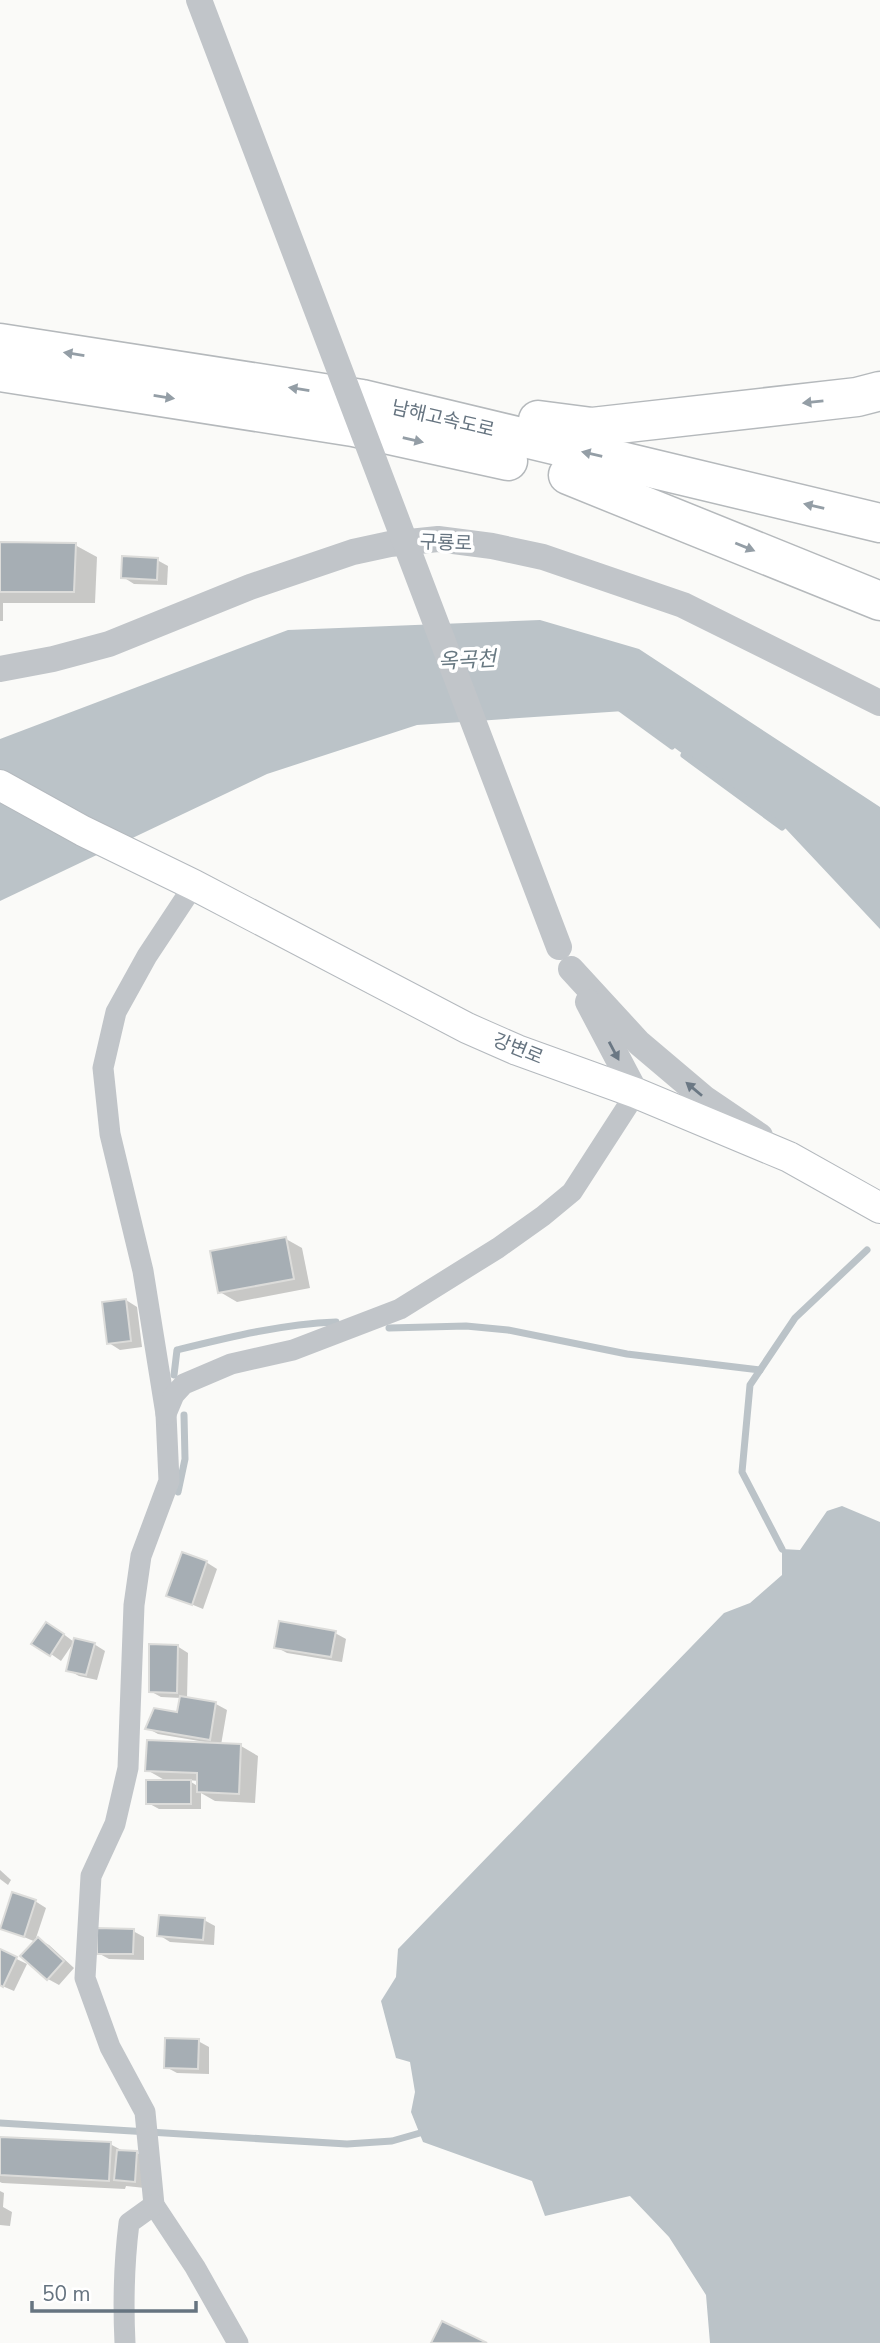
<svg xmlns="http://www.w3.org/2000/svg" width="880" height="2343" font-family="'Nunito Sans','Noto Sans KR',sans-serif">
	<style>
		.water { fill: #bbc3c8 }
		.shadow { fill: #0003; fill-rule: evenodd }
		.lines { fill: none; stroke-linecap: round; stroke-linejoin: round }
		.stream { stroke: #bbc3c8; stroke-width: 7 }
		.building { fill: #a6aeb4; stroke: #dcdcda; stroke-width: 2 }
		.secondary-casing { stroke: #b4b9be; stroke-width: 32 }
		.motorway-casing { stroke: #b5b9bc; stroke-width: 41 }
		.minor { stroke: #c1c5c9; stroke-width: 21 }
		.tertiary { stroke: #c1c5c9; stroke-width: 26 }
		.secondary { stroke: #fff; stroke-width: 30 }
		.motorway { stroke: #fff; stroke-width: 38 }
		.tertiary-bridge { stroke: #c1c5c9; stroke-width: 26 }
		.oneway { fill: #949ea6 }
		.oneway2 { fill: #6b7884 }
		.labels { text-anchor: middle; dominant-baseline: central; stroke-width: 7; stroke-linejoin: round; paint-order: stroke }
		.street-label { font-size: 19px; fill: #667480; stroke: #fff }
		.water-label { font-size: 21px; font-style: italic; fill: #677881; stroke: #fff }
	</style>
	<rect width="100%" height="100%" fill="#fafaf8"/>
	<g class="water">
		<path d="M540,620L639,649L880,807V929L786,829L624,711L417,725L267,774L0,901V739L288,630Z"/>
		<path d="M842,1506L880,1522V2343H710L706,2295L669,2237L630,2196L545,2216L532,2181L423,2142L411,2112L415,2092L410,2062L396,2058L381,2001L396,1977L398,1949L724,1613L750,1603L782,1575V1549L800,1550L827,1511Z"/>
	</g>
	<g class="shadow">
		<path d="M0,543L75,545L97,557L95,603H3V621H0Z"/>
		<path d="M157,560L168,566L167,585L134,584L123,577Z"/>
		<path d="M286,1239L302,1248L310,1288L237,1302L220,1292Z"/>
		<path d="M126,1300L137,1307L142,1347L120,1350L109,1343Z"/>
		<path d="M206,1562L217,1569L203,1609L169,1595Z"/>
		<path d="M58,1630L74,1642L61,1661L51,1654Z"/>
		<path d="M335,1633L346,1639L342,1662L287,1653L276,1647Z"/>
		<path d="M94,1644L105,1651L97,1680L79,1676L68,1670Z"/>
		<path d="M177,1646L188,1653L187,1699L216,1704L227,1710L221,1745L241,1746L258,1756L255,1803L215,1801L201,1793V1809H159L148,1803L168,1782L147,1770L205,1744V1742L158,1734L147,1728L179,1714L181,1698L161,1697L150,1691ZM188,1780L199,1781V1787Z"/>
		<path d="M0,1870L11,1880L8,1885L0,1879Z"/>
		<path d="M35,1901L46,1908L36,1938L49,1945L74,1968L59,1985L48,1979L36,1942L2,1928Z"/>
		<path d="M204,1920L215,1926L214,1945L170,1942L159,1935Z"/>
		<path d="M133,1931L144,1937V1960L109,1959L98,1953Z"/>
		<path d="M0,1951L27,1964L14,1991L0,1985Z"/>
		<path d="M198,2041L209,2047V2074L177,2073L166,2067Z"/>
		<path d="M0,2139L110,2144L125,2152L137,2153L148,2159L145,2188L126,2186L125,2189L2,2183L0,2182Z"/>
		<path d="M0,2191L4,2193L3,2207L12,2212L10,2226L0,2225Z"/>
	</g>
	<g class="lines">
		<g class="stream">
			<path d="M617,706L672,746"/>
			<path d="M684,755L782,827"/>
			<path d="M389,1328L466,1326L508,1330L627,1354L760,1370"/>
			<path d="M174,1375L177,1350C230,1337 282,1324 336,1322"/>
			<path d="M178,1492L185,1459L184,1415"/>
			<path d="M782,1549L742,1472L750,1385L795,1318L867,1250"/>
			<path d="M0,2123L347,2144L392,2141L420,2133"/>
		</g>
	</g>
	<g class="building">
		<path d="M0,542L76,543L74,592H0Z"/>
		<path d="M122,556L158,558L157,580L121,578Z"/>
		<path d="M286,1237L294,1279L218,1293L210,1251Z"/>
		<path d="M126,1299L131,1341L107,1344L102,1302Z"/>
		<path d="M182,1552L207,1561L192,1605L166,1596Z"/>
		<path d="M279,1621L336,1631L331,1657L274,1648Z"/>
		<path d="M46,1622L64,1634L50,1656L31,1644Z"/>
		<path d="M74,1638L95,1643L86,1675L66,1671Z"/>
		<path d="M149,1644L178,1645L177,1693L149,1692Z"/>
		<path d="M180,1696L216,1702L210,1740L145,1729L154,1708L177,1712Z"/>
		<path d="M147,1740L241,1744L239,1794L197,1792V1773L145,1771Z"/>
		<rect x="146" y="1780" width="45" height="24"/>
		<path d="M12,1892L36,1900L24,1937L0,1929Z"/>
		<path d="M159,1915L205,1918L203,1940L157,1936Z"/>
		<path d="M97,1928L134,1929L133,1954H97Z"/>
		<path d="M38,1937L64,1961L47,1980L20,1956Z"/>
		<path d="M0,1949L17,1957L3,1987L0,1985Z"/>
		<path d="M165,2038L199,2039L198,2069L164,2068Z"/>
		<path d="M0,2137L111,2142L109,2181L0,2175Z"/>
		<path d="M117,2150L137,2151L135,2182L114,2180Z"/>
		<path d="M442,2321L487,2343H431Z"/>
	</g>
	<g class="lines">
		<g class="secondary-casing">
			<path id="secondary" d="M0,785L83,831L194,885L467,1028L517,1050L636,1093L789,1157L880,1208"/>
		</g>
		<g class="motorway-casing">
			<g id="motorway">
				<path d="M0,343L362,399L880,523"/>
				<path d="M0,372L353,427L508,461"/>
				<path d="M538,420L592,427L857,397L880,391"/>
				<path d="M568,475L880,601"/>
			</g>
		</g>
		<g class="minor">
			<path d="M194,885L147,956L116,1012L103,1068L110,1134L143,1271L166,1414L169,1481L141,1556L134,1605L128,1768L115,1824L91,1876L85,1978L110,2047L145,2112L154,2205L195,2267L238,2343"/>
			<path d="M166,1414L174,1395L184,1384L231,1364L293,1350L400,1309L498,1248L543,1216L572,1192L636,1093"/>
			<path d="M125,2343C123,2302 124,2263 129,2223L154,2205"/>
		</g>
		<g class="tertiary">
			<path d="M0,669L53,659L109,644L250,587L353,552L390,544L438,539L492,546L543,557L683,605L880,703"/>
			<path d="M571,969L639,1043L704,1098L760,1136"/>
			<path d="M588,1002L636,1093"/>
		</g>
		<use href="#secondary" class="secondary"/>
		<use href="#motorway" class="motorway"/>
		<path class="tertiary-bridge" d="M199,0L559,947"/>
	</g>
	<defs><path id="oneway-solid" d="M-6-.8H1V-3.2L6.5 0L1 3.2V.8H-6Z" transform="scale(1.75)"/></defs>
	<g class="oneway">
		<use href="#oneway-solid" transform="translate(74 354) rotate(-171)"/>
		<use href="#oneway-solid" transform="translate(299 389) rotate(-171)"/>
		<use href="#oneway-solid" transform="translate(164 397) rotate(9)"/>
		<use href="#oneway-solid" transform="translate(813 402) rotate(174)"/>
		<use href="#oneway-solid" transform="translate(413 440) rotate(13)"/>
		<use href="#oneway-solid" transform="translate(592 454) rotate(-167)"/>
		<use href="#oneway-solid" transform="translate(814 506) rotate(-167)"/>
		<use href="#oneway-solid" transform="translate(745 547) rotate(22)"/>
	</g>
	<g class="oneway2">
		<use href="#oneway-solid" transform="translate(614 1051) rotate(62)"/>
		<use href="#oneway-solid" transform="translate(694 1089) rotate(-140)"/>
	</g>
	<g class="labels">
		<g class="street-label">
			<text transform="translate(443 419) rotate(13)">남해고속도로</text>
			<text transform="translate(446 543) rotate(2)">구룡로</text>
			<text transform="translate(518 1049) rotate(22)">강변로</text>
		</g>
		<g class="water-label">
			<text transform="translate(467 660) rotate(-3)">옥곡천</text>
		</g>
	</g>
	<path d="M32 2301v10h164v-10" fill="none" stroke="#667480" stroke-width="3.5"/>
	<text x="42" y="2301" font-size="21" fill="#667480" stroke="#ffffff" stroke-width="5" paint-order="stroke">50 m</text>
</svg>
